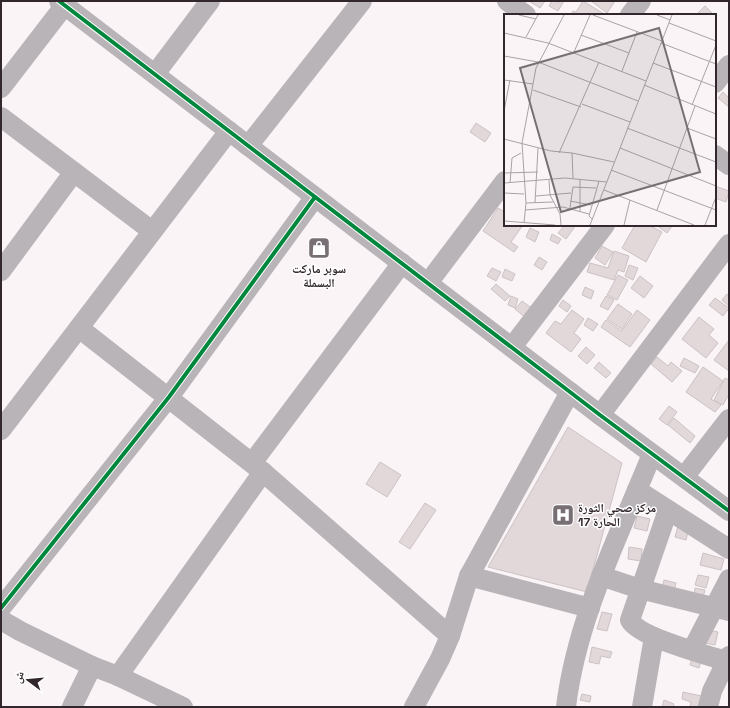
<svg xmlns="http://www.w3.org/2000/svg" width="730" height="708" font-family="'Space Grotesk','Noto Naskh Arabic',sans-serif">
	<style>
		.building { fill: #e2d8da; stroke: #cbc2c4 }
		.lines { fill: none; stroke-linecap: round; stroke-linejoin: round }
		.minor { stroke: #b9b4b8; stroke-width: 20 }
		.cycleway-casing { stroke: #fff; stroke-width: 6 }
		.cycleway { stroke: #00873e; stroke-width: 4 }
		.labels { text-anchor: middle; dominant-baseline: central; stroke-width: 3; stroke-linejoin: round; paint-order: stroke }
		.poi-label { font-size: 12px; font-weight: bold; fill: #32272d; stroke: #fff }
		.inset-road { fill: none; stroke: #aaa2a6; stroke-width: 1 }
		.view { fill: #786f74; fill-opacity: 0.15; stroke: #786f74; stroke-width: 2 }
		.inset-edge { fill: none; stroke: #32272d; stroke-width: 2 }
	</style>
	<rect width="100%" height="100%" fill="#faf4f7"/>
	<g class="building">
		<path d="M529,1H545L540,8Z"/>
		<path d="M552,1L558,2L564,1L558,11L549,6Z"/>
		<path d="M583,1L606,15H571L573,11L576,12Z"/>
		<path d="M591,1H615L607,13Z"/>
		<path d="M705,6L713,14L712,15L697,14Z"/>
		<path d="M723,92L729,98V107L718,98Z"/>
		<path d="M476,123L491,133L485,142L470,132Z"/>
		<path d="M715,186L729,191L726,202L715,198Z"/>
		<path d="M498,208L505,212V225H523L511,242L518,247L514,252L483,231Z"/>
		<path d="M562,225H576L566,239L558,233L564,226Z"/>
		<path d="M635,225H649L662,232L646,262L622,248Z"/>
		<path d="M656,225H673L667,233Z"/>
		<path d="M530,228L539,232L535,242L526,237Z"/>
		<path d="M552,234L561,239L558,244L550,240Z"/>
		<path d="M602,246L613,252L605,265L595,258Z"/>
		<path d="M614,251L629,256L624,272L618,270L614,280L587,272L590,263L608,268Z"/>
		<path d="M539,257L547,262L542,270L534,265Z"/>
		<path d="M629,265L638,268L633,280L625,276Z"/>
		<path d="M492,268L501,272L496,281L487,276Z"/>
		<path d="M505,269L515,274L512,281L502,277Z"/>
		<path d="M618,275L628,280L617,300L607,295Z"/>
		<path d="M640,276L653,286L644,298L631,288Z"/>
		<path d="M496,284L510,296L505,301L491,289Z"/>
		<path d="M585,287L594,291L591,299L582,295Z"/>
		<path d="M727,294L729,295V306L722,300Z"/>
		<path d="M511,296L518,299L515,308L508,305Z"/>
		<path d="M606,296L614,300L608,310L600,306Z"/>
		<path d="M715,298L729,308L723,316L709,305Z"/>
		<path d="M563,300L571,306L567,312L559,306Z"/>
		<path d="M522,301L533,309L526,318L515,309Z"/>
		<path d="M618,304L632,314L622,329L607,319Z"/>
		<path d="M572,310L584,319L574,333L581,339L571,352L546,333L555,321L561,324Z"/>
		<path d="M637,310L650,320L630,347L601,327L606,320L622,331Z"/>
		<path d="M699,317L714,329L709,335L718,343L706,358L682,339Z"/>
		<path d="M588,318L598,324L593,331L584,325Z"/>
		<path d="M729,340V371L714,360Z"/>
		<path d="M586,347L595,355L587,364L578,356Z"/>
		<path d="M657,357L668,366L671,362L682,371L672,382L651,364Z"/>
		<path d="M684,358L699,366L695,373L680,366Z"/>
		<path d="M599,362L611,373L606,378L594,368Z"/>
		<path d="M703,367L723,381L711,399L721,405L715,412L686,392Z"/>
		<path d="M725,378L729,380V394L723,405L714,400Z"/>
		<path d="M669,406L677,412L667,425L659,419Z"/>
		<path d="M674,418L695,436L690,443L668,425Z"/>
		<path d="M568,427L622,463L587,592L488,567Z"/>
		<path d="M380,462L401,475L387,497L366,484Z"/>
		<path d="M425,503L436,510L410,549L399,542Z"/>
		<path d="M637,516L650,519L647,531L634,528Z"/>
		<path d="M678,526L689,528L686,540L675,537Z"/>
		<path d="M629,547L642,549L641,561L628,559Z"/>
		<path d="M703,553L724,559L721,570L700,565Z"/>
		<path d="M698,575L709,577L706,588L695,585Z"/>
		<path d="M664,580L676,583L674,591L662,588Z"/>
		<path d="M695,588L705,590L703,597L694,596Z"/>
		<path d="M602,612L612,614L607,631L597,629Z"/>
		<path d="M709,630L718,632L715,645L705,643Z"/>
		<path d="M592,647L612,652L610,658L601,656L599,664L589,662Z"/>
		<path d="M692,658L701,661L699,668L690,665Z"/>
		<path d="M683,692L701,696L698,707H690L691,702L682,699Z"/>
		<path d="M582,694L591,696L590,702L580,700Z"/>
		<path d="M664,700L674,704L673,707H662Z"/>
	</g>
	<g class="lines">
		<g class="minor">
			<path d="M59,1L600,415L729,511"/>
			<path d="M507,1L526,15"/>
			<path d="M630,15L641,1"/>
			<path d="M155,74L210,1"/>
			<path d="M715,83L729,65"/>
			<path d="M1,88L65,5"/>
			<path d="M1,117L152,231"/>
			<path d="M248,146L362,1"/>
			<path d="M715,155L729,165"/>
			<path d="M1,271L74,172"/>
			<path d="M428,283L505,181"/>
			<path d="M79,328L263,472L450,636"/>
			<path d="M512,347L605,225"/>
			<path d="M600,415L729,244"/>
			<path d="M1,430L229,131"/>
			<path d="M252,463L402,263"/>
			<path d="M684,477L729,419"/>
			<path d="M637,490L729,549"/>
			<path d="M668,510L630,620C638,637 707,655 726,661"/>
			<path d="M469,576L590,608"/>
			<path d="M601,576L640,589L729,611"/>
			<path d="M1,608L169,397L315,197"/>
			<path d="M1,620L20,631L92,666L118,676L183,707"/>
			<path d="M692,650L729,579"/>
			<path d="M118,676L263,472"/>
			<path d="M72,707L92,666"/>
			<path d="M414,707L440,659L450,636L469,576L570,392"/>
			<path d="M566,707C577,617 619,536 652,454"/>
			<path d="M642,707L654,637"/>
			<path d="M708,707L712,691L729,656"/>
		</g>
		<g class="cycleway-casing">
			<g id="cycleway">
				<path d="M59,1L600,415L729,511"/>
				<path d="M1,608L169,397L315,197"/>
			</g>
		</g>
		<use href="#cycleway" class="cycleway"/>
	</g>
	<defs>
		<g id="shop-square" transform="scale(1.15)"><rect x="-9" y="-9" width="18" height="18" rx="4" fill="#786f74" stroke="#fff"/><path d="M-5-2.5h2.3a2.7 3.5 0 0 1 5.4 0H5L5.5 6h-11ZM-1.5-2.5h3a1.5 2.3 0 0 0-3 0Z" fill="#fff"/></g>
		<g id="hospital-square" transform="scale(1.15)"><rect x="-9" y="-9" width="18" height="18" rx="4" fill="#786f74" stroke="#fff"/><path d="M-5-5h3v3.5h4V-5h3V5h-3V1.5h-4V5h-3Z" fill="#fff"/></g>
	</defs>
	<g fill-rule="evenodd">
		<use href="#shop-square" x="319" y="248"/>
		<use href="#hospital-square" x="563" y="515"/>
	</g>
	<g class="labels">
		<g class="poi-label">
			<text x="319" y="269">سوبر ماركت<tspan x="319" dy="14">البسملة</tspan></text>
			<text x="578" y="508" text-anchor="start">مركز صحي الثورة<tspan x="578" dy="14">الحارة 17</tspan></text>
		</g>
	</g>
	<g transform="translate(504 14)">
		<rect width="212" height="212" fill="#faf4f7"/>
		<path class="inset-road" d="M15,1L32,5M89,1L158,27M153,1L166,6M165,9L212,27M0,19L44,29L142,67M77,21L125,39M22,23L34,1M157,29L212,50M70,38L86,1M0,42L34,48L134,87M149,49L212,73M118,57L133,18M0,66L29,70M140,71L212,100M29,76L77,93M78,90L126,108M188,91L212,31M0,97L6,66M123,114L212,148M183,114L212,125M0,125L47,137L68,139L110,148M116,134L212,172M55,139L95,48M68,139L69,164M107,156L212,196M0,159L34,158M76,165V197M45,166L46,181L56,200L57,211M0,169L61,164L103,168M6,169L8,144L17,139M100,176L190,211M0,179L20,180M32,182L67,179M66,187L87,191M22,189L49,188M31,189L34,134M66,194L69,173L92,174M21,196L59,193L85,200M153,196L191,92M88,205L85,202L95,167M0,207L51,211M20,209L22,189L18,129L32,54L60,1M86,211L168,1M120,211L126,186M201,211L212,183"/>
		<path class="view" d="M155,14L196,158L57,198L16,54Z"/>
		<rect width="212" height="212" class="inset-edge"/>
	</g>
	<rect width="730" height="708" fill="none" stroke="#32272d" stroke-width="4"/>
	<g transform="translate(28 680) rotate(286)" stroke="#ffffff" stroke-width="3" paint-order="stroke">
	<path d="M0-3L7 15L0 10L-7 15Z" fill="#32272d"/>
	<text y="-6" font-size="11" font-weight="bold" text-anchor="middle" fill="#32272d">ش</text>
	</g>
</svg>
